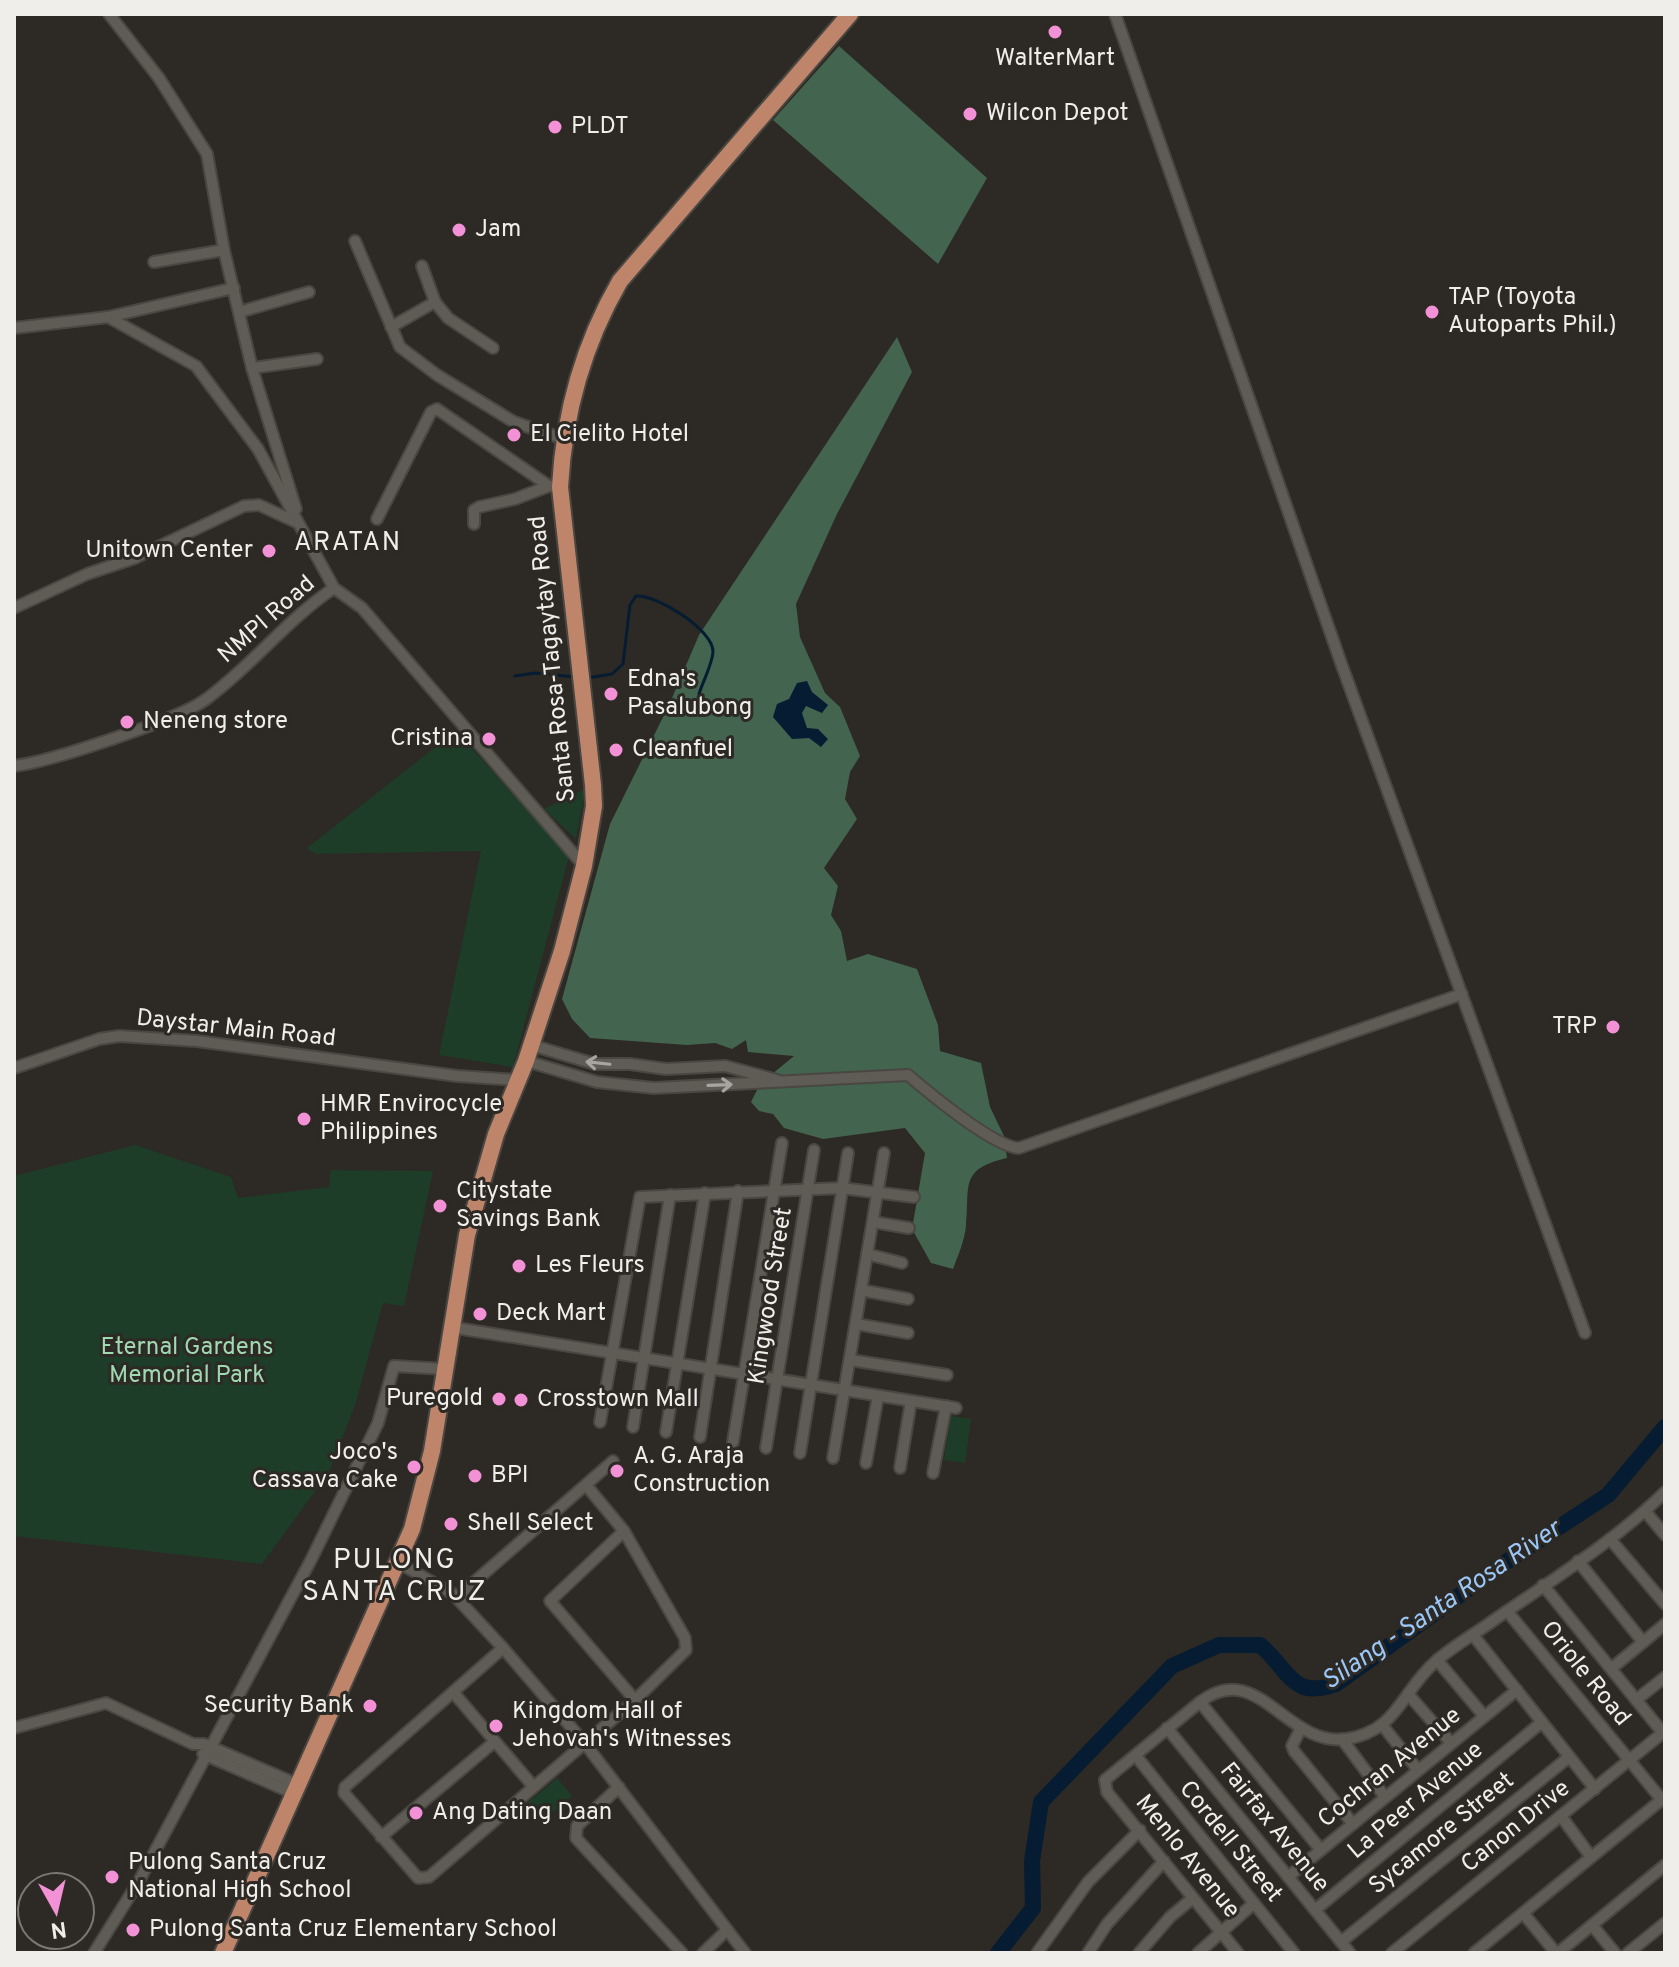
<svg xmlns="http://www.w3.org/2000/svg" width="1679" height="1967" font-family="Overpass,sans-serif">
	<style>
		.green { fill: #1e3d29 }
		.forest { fill: #43644e }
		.water { fill: #051c32 }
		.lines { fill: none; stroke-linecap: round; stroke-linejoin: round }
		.stream { stroke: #051c32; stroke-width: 3 }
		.river { stroke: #051c32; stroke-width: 16 }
		.street-casing { stroke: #4a4742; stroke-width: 14 }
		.primary-casing { stroke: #4a4742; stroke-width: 20 }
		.street { stroke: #5f5b55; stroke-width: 10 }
		.primary { stroke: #be856b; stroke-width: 16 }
		.oneway { stroke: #a8a4a0 }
		.poi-dot { fill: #f391d6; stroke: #2d2924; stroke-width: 3 }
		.labels { text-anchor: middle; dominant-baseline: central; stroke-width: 6; stroke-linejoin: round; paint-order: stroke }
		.poi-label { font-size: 24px; fill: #f0eeea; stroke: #2d2924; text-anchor: start }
		.street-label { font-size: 24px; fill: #f0eeea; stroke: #2d2924 }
		.park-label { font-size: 24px; fill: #9fd9b1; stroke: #2d2924 }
		.neighbourhood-label { font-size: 26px; letter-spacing: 2px; fill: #f0eeea; stroke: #2d2924 }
		.water-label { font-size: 26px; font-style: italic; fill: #9bc7f7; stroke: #2d2924 }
		.quarter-label { font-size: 28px; letter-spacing: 2px; fill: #f0eeea; stroke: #2d2924 }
	</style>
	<rect width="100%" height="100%" fill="#2d2924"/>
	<g class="green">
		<path d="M456,731L569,856L513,1067L439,1055L481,851L316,854L307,848Z"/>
		<path d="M585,789L576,839L544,809Z"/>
		<path d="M135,1145L231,1177L238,1198L329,1187L331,1170L433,1171L404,1306L383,1303L356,1402L329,1472L262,1564L14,1536V1176Z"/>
		<path d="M951,1416L971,1419L965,1463L944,1460Z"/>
		<path d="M557,1778L572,1796L540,1823L525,1805Z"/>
	</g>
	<g class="forest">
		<path d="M839,46L987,178L938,264L773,120Z"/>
		<path d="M897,337L912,372L837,514L796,604L800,637L825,693L840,707L860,756L850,772L845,799L857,819L824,868L838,886L831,915L841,931L847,961L868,954L917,969L938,1025L940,1051L981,1063L990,1107L1004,1136L1007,1158C959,1169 970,1186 966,1225C965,1240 958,1255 953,1269L931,1263L912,1229L925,1153L905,1128L823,1139L784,1128L773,1114L759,1111L751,1102L760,1084L794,1056L748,1052L746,1040L732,1049L715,1043L687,1045L590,1038L572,1019L562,999L610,824L669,705L699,635Z"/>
	</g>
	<path class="water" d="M807,681L812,692L828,705L822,713L806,706L802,713L807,728L818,729L828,739L821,747L809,738L792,739L773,717L777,704L789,699L797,683Z"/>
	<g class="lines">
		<g class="stream">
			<path d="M515,676L535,673L575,677"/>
			<path d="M587,678L612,674L623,664L630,605L636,596C656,594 714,630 713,652C712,665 703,681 699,694"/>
		</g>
		<path class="river" d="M998,1953L1033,1908L1032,1861L1041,1802L1172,1666L1219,1645H1260C1290,1670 1291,1700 1336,1684L1506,1562L1608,1495L1665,1427"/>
		<g class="street-casing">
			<g id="street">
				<path d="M109,14L159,78L207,154L224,250L252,368L296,509"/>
				<path d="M1115,14L1341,663L1585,1333"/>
				<path d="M355,241L400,347L437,375L514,422L564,439"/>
				<path d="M154,262L224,250"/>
				<path d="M435,302L448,318L493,348"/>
				<path d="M239,312L309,292"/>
				<path d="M108,317L196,366L258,449L334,588L362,608L584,866"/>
				<path d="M391,327L435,302L422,266"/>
				<path d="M14,328L108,317L234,288"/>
				<path d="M252,368L317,359"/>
				<path d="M377,519L431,412L437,409L549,486L560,487"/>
				<path d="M474,524V510L479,507L515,499L549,486"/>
				<path d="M14,608L87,574L135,558L244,506L259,505L298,523"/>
				<path d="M14,766C49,762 177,720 205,700C251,667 286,620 334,588"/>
				<path d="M531,1045L595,1064H630L666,1069L725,1066L777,1080"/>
				<path d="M526,1061L597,1082L654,1088L908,1075C929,1093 994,1147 1019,1148L1462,994"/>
				<path d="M14,1068L99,1039L119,1036L197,1041L457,1076L518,1080"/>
				<path d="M873,1222L909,1228"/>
				<path d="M867,1254L902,1263"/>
				<path d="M861,1290L908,1299"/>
				<path d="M856,1324L908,1333"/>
				<path d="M450,1327L956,1408"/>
				<path d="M850,1360L947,1375"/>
				<path d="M600,1422L640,1197L841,1188L914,1197"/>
				<path d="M633,1427L670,1195"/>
				<path d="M666,1432L705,1193"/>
				<path d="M700,1437L738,1191"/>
				<path d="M733,1442L782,1143"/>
				<path d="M766,1448L814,1150"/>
				<path d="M800,1453L848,1153"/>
				<path d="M833,1458L884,1153"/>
				<path d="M866,1463L878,1396"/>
				<path d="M900,1468L911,1401"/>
				<path d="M933,1473L946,1406"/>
				<path d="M1645,1511L1665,1535"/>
				<path d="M624,1531L550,1601L635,1700"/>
				<path d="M1610,1539L1665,1604"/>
				<path d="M1578,1561L1643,1642"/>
				<path d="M399,1563L453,1594L503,1648L583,1741L745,1953"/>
				<path d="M1543,1585L1663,1733"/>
				<path d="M457,1597L613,1461"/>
				<path d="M1507,1611L1662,1800"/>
				<path d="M1473,1635L1595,1789"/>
				<path d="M503,1648L345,1787L344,1793L418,1878L429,1877L635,1700L686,1650L685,1638L624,1531L586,1485"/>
				<path d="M1437,1660L1484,1716"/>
				<path d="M1612,1668L1665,1624"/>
				<path d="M453,1692L533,1786"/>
				<path d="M1408,1694L1451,1743"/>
				<path d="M1636,1700L1665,1677"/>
				<path d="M1200,1702L1321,1850"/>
				<path d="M1383,1726L1418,1770"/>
				<path d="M14,1728L106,1703L193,1744H204L299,1785"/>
				<path d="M1167,1728L1350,1953"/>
				<path d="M1301,1728L1292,1746L1294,1751L1353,1824"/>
				<path d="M1342,1739L1385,1797"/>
				<path d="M203,1754L295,1794"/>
				<path d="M1136,1756L1294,1953"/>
				<path d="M619,1787L577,1826L576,1838L682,1953"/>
				<path d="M1561,1816L1591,1857"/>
				<path d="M381,1837L493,1743"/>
				<path d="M1288,1877L1517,1690"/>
				<path d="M1315,1910L1542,1722"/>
				<path d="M1523,1913L1556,1953"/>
				<path d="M1592,1925L1615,1953"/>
				<path d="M1341,1942L1569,1757"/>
				<path d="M94,1953L139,1881L311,1560L378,1423L394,1366L444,1369"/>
				<path d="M703,1953L727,1930"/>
				<path d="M1037,1953L1088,1882L1140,1830"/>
				<path d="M1088,1953L1107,1924L1164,1861"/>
				<path d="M1139,1953L1170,1917L1193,1898"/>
				<path d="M1198,1953L1254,1903"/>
				<path d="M1238,1953L1107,1792L1105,1780L1200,1702C1258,1658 1286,1747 1346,1739C1398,1731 1401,1692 1435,1662C1453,1646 1475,1634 1494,1620C1552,1580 1615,1541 1665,1492"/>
				<path d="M1392,1953L1665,1731"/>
				<path d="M1474,1953L1665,1797"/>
				<path d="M1558,1953L1665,1865"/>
				<path d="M1628,1953L1665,1923"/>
			</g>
		</g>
		<g class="primary-casing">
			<path id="primary" d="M223,1953L412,1529L432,1451L467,1235L496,1134L526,1061L562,951L584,866L594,806L593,785L560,487C564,413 583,345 620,281L850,14"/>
		</g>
		<use href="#street" class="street"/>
		<use href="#primary" class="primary"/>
	</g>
	<defs><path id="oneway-shaft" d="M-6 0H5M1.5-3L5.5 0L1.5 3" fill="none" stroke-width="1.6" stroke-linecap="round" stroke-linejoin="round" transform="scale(2)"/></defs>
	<g class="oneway">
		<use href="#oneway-shaft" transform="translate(598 1063) rotate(-174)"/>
		<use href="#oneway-shaft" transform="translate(720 1085) rotate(-2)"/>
	</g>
	<g class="poi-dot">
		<circle cx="1055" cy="32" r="8"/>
		<circle cx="970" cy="114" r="8"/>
		<circle cx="555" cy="127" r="8"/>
		<circle cx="459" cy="230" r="8"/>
		<circle cx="1432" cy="312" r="8"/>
		<circle cx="514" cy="435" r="8"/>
		<circle cx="269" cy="551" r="8"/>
		<circle cx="611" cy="694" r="8"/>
		<circle cx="127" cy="722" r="8"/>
		<circle cx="489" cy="739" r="8"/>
		<circle cx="616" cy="750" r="8"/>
		<circle cx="1613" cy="1027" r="8"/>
		<circle cx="304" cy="1119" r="8"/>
		<circle cx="440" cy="1206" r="8"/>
		<circle cx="519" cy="1266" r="8"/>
		<circle cx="480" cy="1314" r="8"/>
		<circle cx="499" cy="1399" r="8"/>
		<circle cx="521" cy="1400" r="8"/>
		<circle cx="414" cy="1467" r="8"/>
		<circle cx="617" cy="1471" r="8"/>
		<circle cx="475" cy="1476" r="8"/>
		<circle cx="451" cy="1524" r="8"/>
		<circle cx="370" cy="1706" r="8"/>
		<circle cx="496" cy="1726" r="8"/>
		<circle cx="416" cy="1813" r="8"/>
		<circle cx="112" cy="1877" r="8"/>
		<circle cx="133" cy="1930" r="8"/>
	</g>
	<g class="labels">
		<g class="poi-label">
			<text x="1055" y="59" text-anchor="middle">WalterMart</text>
			<text x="986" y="114">Wilcon Depot</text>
			<text x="571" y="127">PLDT</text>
			<text x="475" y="230">Jam</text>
			<text x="1448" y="298">TAP (Toyota<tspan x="1448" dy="28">Autoparts Phil.)</tspan></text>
			<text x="530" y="435">El Cielito Hotel</text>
			<text x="253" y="551" text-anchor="end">Unitown Center</text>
			<text x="627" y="680">Edna's<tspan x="627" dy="28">Pasalubong</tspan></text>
			<text x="143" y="722">Neneng store</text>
			<text x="473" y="739" text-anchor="end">Cristina</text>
			<text x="632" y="750">Cleanfuel</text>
			<text x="1597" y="1027" text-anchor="end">TRP</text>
			<text x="320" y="1105">HMR Envirocycle<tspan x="320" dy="28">Philippines</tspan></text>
			<text x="456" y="1192">Citystate<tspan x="456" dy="28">Savings Bank</tspan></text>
			<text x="535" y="1266">Les Fleurs</text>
			<text x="496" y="1314">Deck Mart</text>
			<text x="483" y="1399" text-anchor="end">Puregold</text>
			<text x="537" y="1400">Crosstown Mall</text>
			<text x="398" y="1453" text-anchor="end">Joco's<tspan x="398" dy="28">Cassava Cake</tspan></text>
			<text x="633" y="1457">A. G. Araja<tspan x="633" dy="28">Construction</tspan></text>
			<text x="491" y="1476">BPI</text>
			<text x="467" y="1524">Shell Select</text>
			<text x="354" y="1706" text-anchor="end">Security Bank</text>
			<text x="512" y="1712">Kingdom Hall of<tspan x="512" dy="28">Jehovah's Witnesses</tspan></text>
			<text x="432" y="1813">Ang Dating Daan</text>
			<text x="128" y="1863">Pulong Santa Cruz<tspan x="128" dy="28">National High School</tspan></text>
			<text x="149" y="1930">Pulong Santa Cruz Elementary School</text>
		</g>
		<g class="street-label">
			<text transform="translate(267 620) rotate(-41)">NMPI Road</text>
			<text transform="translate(553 659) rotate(-96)">Santa Rosa-Tagaytay Road</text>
			<text transform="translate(236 1029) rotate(6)">Daystar Main Road</text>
			<text transform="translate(771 1296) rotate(-81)">Kingwood Street</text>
			<text transform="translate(1585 1674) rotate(51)">Oriole Road</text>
			<text transform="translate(1390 1768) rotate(-39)">Cochran Avenue</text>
			<text transform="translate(1416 1801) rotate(-40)">La Peer Avenue</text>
			<text transform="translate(1516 1827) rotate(-39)">Canon Drive</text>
			<text transform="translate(1274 1828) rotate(51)">Fairfax Avenue</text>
			<text transform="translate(1442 1834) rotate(-39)">Sycamore Street</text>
			<text transform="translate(1230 1842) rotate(51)">Cordell Street</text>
			<text transform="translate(1187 1857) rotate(51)">Menlo Avenue</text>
		</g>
		<g class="park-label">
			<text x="187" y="1348">Eternal Gardens<tspan x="187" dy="28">Memorial Park</tspan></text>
		</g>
		<g class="neighbourhood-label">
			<text x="348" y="543">ARATAN</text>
		</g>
		<g class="water-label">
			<text transform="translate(1442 1606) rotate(-34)">Silang - Santa Rosa River</text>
		</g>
		<g class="quarter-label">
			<text x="395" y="1561">PULONG<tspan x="395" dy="32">SANTA CRUZ</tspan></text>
		</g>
	</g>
	<rect width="1679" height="1967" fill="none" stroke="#f0eeea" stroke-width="32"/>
	<g transform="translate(56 1911) rotate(172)"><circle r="38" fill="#2d2924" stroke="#7b7873" stroke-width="2"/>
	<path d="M0-6L14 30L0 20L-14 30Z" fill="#f391d6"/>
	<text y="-12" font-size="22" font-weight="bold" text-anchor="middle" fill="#f0eeea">N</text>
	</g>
</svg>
